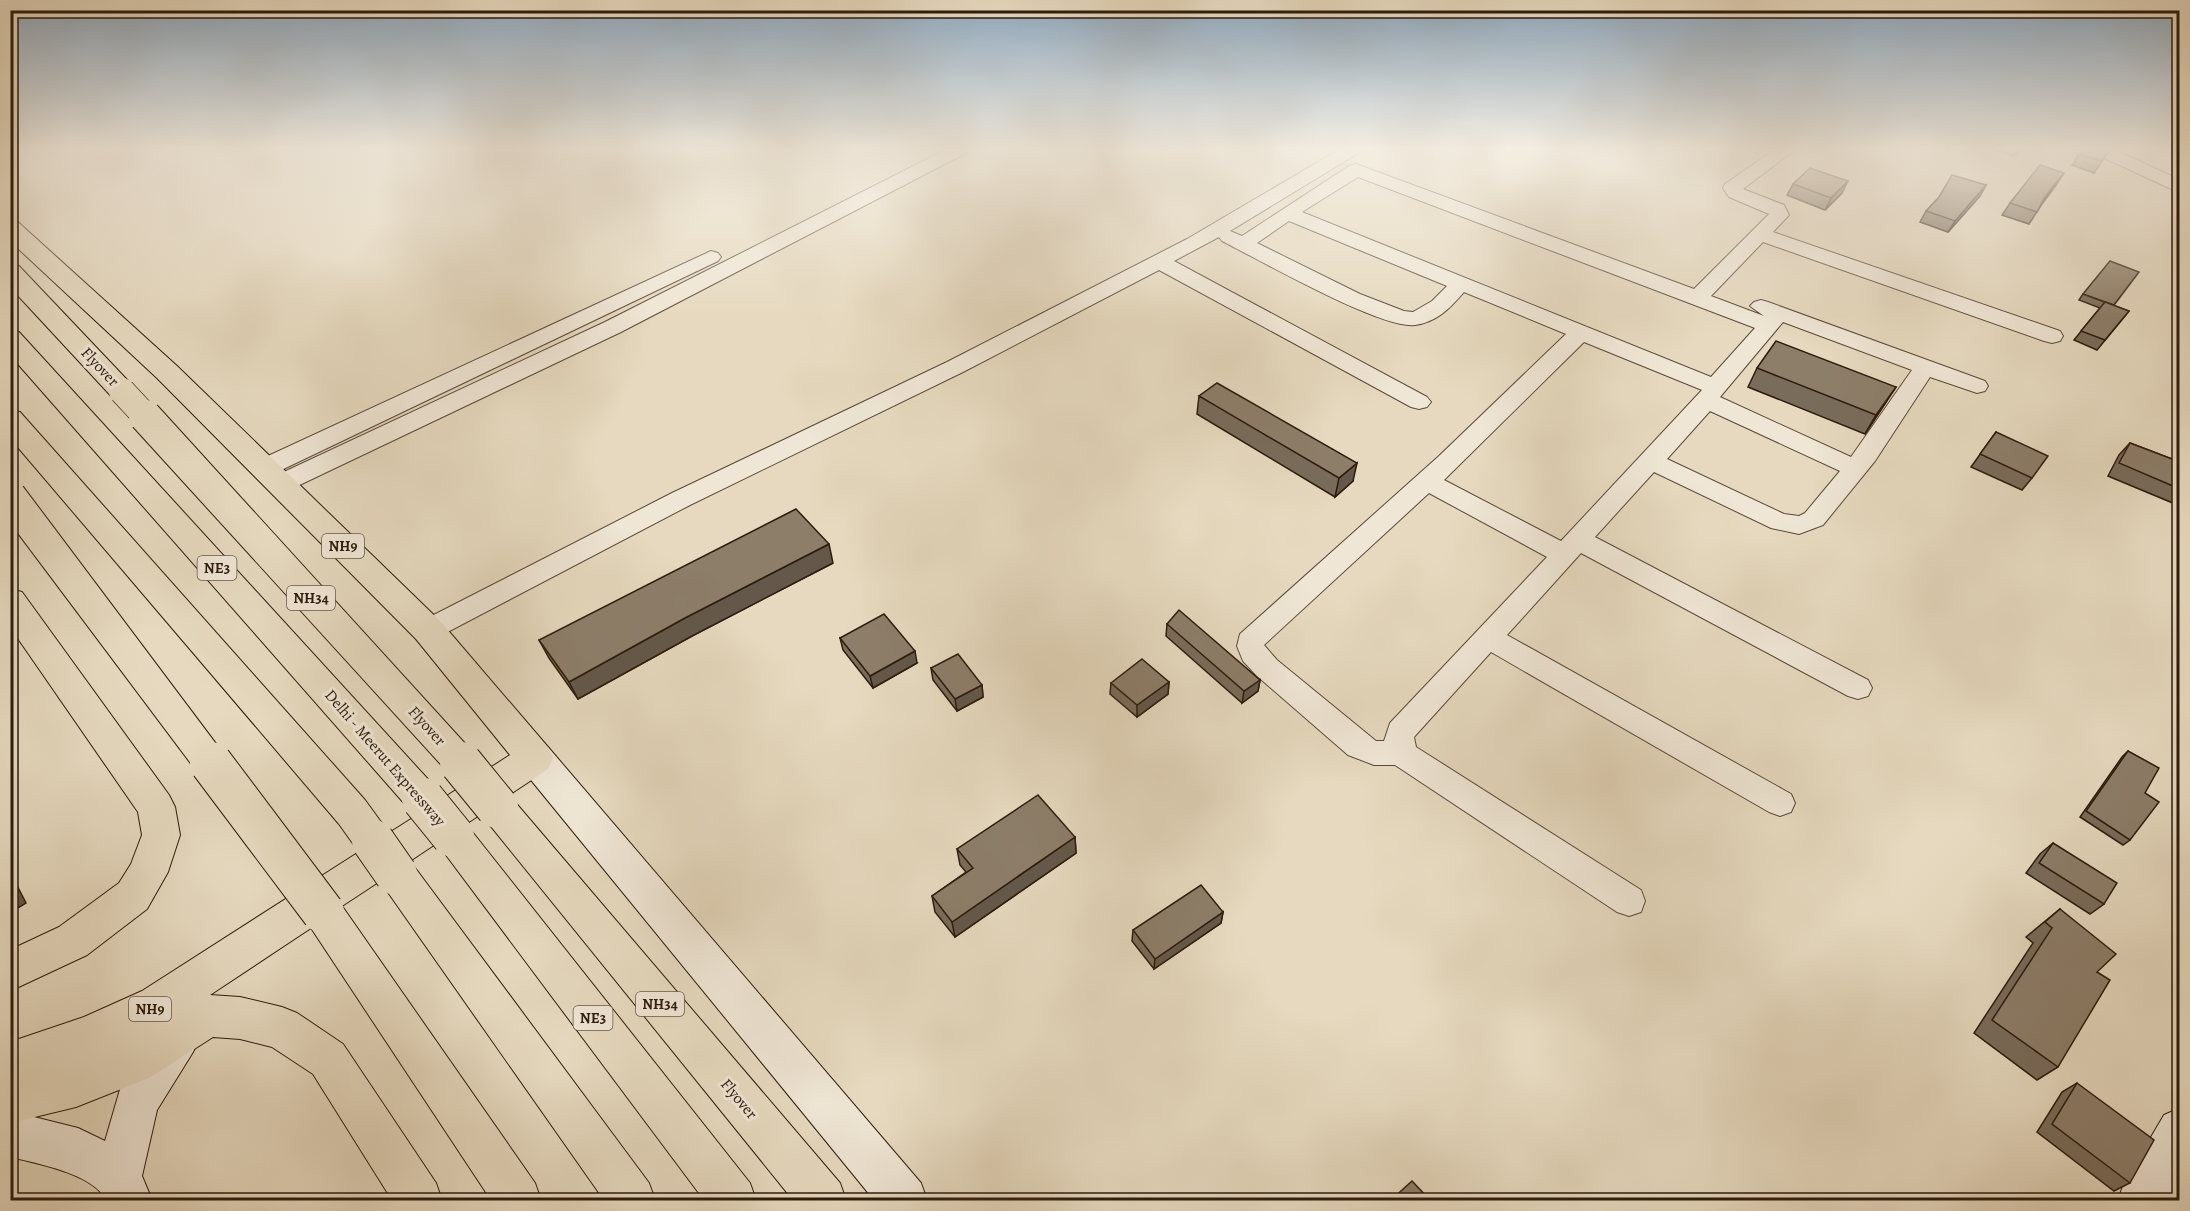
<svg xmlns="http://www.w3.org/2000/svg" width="2190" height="1211" font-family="Alegreya,serif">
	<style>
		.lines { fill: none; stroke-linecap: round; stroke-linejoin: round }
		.street-casing { stroke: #5b4a3a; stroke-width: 2 }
		.secondary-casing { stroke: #2d1b0e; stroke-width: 2 }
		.highway-casing { stroke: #2d1b0e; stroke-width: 2 }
		.street { fill: #efe6d5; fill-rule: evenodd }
		.secondary { fill: #efe6d5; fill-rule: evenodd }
		.highway { fill: #e6d9bf; fill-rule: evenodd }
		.highway-bridge-far2-casing { stroke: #2d1b0e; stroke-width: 27; stroke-linecap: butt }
		.highway-bridge-far1-casing { stroke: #2d1b0e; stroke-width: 34; stroke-linecap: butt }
		.highway-bridge-casing { stroke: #2d1b0e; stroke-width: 44; stroke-linecap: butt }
		.highway-bridge-far2 { stroke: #e6d9bf; stroke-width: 26 }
		.highway-bridge-far1 { stroke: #e6d9bf; stroke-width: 32 }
		.highway-bridge { stroke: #e6d9bf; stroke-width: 42 }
		.wall { fill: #796c5b; stroke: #2d1b0e; stroke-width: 1.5 }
		.shaded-wall { fill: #63584a; stroke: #2d1b0e; stroke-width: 1.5 }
		.building { fill: #8d7e6a; stroke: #2d1b0e; stroke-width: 1.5 }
		.labels { text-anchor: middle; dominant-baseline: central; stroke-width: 6; stroke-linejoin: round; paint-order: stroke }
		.shield { fill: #efe6d5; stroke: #67584a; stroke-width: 1.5 }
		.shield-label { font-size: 15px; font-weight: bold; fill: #2d1b0e }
		.street-label { font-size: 16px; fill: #2d1b0e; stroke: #efe6d5 }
	</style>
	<rect width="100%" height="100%" fill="#e6d9bf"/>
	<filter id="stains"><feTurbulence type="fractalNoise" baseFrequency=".00333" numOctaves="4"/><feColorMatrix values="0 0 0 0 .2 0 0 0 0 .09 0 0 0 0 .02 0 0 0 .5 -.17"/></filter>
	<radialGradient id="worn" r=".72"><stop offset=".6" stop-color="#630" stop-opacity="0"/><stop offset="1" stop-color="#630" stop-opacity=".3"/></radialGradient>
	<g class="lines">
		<g class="street-casing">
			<g id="street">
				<path d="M949,148H971L968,152L621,332L289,490L280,492L271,490L268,484L271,478L605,322Z"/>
				<path d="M1342,148H1363L1360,152L1230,231L1242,236L1349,166L1356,164L1694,289L1769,214L1729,197L1723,188L1725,184L1777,148H1797L1743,189L1784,205L1789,215L1773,232L2060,331L2063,336L2060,341L2052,343L2044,341L1763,242L1711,296L1764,316L1750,306L1754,302L1761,300L1768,302L1985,381L1988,386L1985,391L1977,393L1930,377L1875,461L1823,525L1799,534L1771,528L1654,472L1595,537L1868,680L1872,688L1868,696L1858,699L1848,696L1581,553L1507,635L1791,794L1795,803L1791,812L1780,816L1769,812L1491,652L1414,737L1416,747L1641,890L1645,901L1641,912L1629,916L1617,912L1395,765H1374L1348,755L1257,676L1243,661L1237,646L1240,634L1439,456L1566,334L1464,292C1450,308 1437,322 1415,325C1382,330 1258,259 1222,241L1219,237L1174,261L1427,397L1431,402L1427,407L1419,409L1411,407L1159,270L963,372L690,505L438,637L428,641L418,637L414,630L418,623L672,493L947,362L1187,239ZM1358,177L1755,328L1711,377L1302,212ZM1289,221L1447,286L1432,301L1413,312L1404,311L1360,294L1257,243ZM1783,322L1912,370L1851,457L1720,397ZM1584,342L1702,390L1561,541L1444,480ZM1710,411L1840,471L1805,513L1799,516L1784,514L1667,459ZM1429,493L1547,557L1390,723L1384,741H1376L1277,660L1264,645Z"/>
				<path d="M2088,148H2111L2180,180V193L2091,152Z"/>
				<path d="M711,251L718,253L721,257L718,261L273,474L264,476L255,474L252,468L255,462Z"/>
			</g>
		</g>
		<g class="secondary-casing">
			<g id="secondary">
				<path d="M535,743L548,747L921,1183L927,1200H874L522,769L517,758L522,747Z"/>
				<path d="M178,1016L193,1022L200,1037L193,1052L157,1110L142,1176L152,1200H106C94,1174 36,1163 10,1157V1111L78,1128L105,1141L121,1086L163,1022Z"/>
				<path d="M2180,1108V1177L2167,1200H2118L2124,1183L2164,1115Z"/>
			</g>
		</g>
		<g class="highway-casing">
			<g id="highway">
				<path d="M10,221L19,223L177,366L440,621L548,747L553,758L548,769L509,795L840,1183L846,1200H793L481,814L466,824L750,1183L756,1200H704L437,843L410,861L649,1183L655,1200H604L380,881L342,906L535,1183L541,1200H491L311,928L210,995L240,997L282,1007L297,1013L343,1044L436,1183L442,1200H392L313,1074L272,1047L240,1039L213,1037L149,1078L76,1107L10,1123V1042L84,1017L142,991L359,852L339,824L10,438V410L20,412L365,800L389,833L419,814L410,810L10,355V330L19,332L436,788L442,799L510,755L416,639L157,378L10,241Z"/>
				<path d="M10,264L19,266L132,385L136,391L132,397L122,400L112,397L10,287Z"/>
				<path d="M10,589L22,592L169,795L175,807L180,835L168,872L147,909L87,955L10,991V950L59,927L119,883L131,864L142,835L138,812L10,627Z"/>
			</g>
		</g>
		<use href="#street" class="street"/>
		<use href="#secondary" class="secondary"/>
		<use href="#highway" class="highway"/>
		<g class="highway-bridge-far2-casing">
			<path id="highway-bridge-far2" d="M122,391L147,418"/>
		</g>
		<g class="highway-bridge-far1-casing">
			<g id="highway-bridge-far1">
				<path d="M145,416L463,765"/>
				<path d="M10,496L212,765"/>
			</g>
		</g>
		<g class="highway-bridge-casing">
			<g id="highway-bridge">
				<path d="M211,763L323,912"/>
				<path d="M461,763L497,807"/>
				<path d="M423,799L453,836"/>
				<path d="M373,841L396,874"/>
			</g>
		</g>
		<use href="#highway-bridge-far2" class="highway-bridge-far2"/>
		<use href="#highway-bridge-far1" class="highway-bridge-far1"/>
		<use href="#highway-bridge" class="highway-bridge"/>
	</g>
	<g class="wall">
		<path d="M1990,148H2025L2013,156Z"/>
		<path d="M2111,148L2094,173L2072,165L2079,154Z"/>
		<path d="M1793,184L1842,193L1825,210L1787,195Z"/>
		<path d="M1986,185L1980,196L1948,232L1920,222L1926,211Z"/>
		<path d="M2056,185L2042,204L2029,224L2002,215L2010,203Z"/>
		<path d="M2083,294L2129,311L2097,350L2074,340L2100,308L2079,300Z"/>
		<path d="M1757,368L1896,387L1865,434L1748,387Z"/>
		<path d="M1199,396L1353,481L1335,497L1197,414Z"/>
		<path d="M1996,432L2032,478L2022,490L1971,467Z"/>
		<path d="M2130,443L2180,462V506L2108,476L2119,455Z"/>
		<path d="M833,563L692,636L578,699L549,658L539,640Z"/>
		<path d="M1167,624L1260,680L1258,691L1242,703L1166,636Z"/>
		<path d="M840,638L917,663L873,688L843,650Z"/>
		<path d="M931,668L982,685L983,697L957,711L933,680Z"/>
		<path d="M1169,682L1168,694L1137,717L1110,694L1111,683Z"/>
		<path d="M2128,751L2145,793L2130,840L2123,845L2080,817L2122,757Z"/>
		<path d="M1075,837L1076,853L955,937L935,912L932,896L966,872L960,865L957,849Z"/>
		<path d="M2053,843L2104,904L2090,914L2026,873L2040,854Z"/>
		<path d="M2060,909L2097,972L2058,1067L2037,1080L1974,1033L2033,943L2026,937Z"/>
		<path d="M1223,912L1221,923L1154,969L1132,941L1133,930Z"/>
		<path d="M2077,1083L2130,1183L2114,1191L2037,1132L2062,1092Z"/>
	</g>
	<g class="shaded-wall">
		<path d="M2018,148H2025L2013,156Z"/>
		<path d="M2064,173L2056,185L2038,209L2045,197Z"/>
		<path d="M1848,181L1842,193L1825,210L1831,198Z"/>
		<path d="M1986,185L1980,196L1948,232L1955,221Z"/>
		<path d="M1896,387L1884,405L1865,434L1876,415Z"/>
		<path d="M1357,463L1353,481L1335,497L1339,478Z"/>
		<path d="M829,544L833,563L692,636L578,699L569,682L685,618Z"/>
		<path d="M915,651L917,663L873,688L870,676Z"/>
		<path d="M1260,680L1258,691L1242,703L1244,691Z"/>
		<path d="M1169,682L1168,694L1137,717V705Z"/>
		<path d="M982,685L983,697L957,711L955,699Z"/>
		<path d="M1075,837L1076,853L955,937L952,922Z"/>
		<path d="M10,872L26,903L10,913Z"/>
		<path d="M1223,912L1221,923L1154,969L1155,959Z"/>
	</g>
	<g class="building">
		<path d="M2084,148H2111L2102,161L2079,154Z"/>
		<path d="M2040,165L2064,173L2045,197L2037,212L2010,203Z"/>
		<path d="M1810,168L1848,181L1831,198L1793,184Z"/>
		<path d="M1952,175L1986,185L1955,221L1926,211L1939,197Z"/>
		<path d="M2110,261L2139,272L2114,305L2083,294Z"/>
		<path d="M2105,302L2129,311L2105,340L2081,331Z"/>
		<path d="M1776,341L1896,387L1876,415L1757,368Z"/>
		<path d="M1217,383L1357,463L1339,478L1199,396Z"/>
		<path d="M1996,432L2048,456L2032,478L1980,454Z"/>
		<path d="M2130,443L2180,462V489L2119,463Z"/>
		<path d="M796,509L829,544L685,618L569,682L539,640Z"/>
		<path d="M1179,610L1260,680L1244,691L1167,624Z"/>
		<path d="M884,614L915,651L870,676L840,638Z"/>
		<path d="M958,654L982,685L955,699L931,668Z"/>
		<path d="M1142,659L1169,682L1137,705L1111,683Z"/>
		<path d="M2128,751L2159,768L2145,793L2159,802L2130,840L2086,811Z"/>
		<path d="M1038,795L1075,837L952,922L932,896L973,868L957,849Z"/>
		<path d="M2053,843L2117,883L2104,904L2039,863Z"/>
		<path d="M1201,885L1223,912L1155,959L1133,930Z"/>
		<path d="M2060,909L2116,954L2097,972L2110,980L2058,1067L1992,1020L2052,928L2045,922Z"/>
		<path d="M2077,1083L2154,1140L2130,1183L2052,1124Z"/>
		<path d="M1412,1181L1430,1200H1391Z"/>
	</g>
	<linearGradient id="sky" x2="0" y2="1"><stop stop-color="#8ea9c0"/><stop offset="0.47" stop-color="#f4eee2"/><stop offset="1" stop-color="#f4eee2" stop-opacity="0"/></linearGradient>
	<rect width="2190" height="317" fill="url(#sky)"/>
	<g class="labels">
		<g class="shield">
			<rect x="322" y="534" width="42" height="24" rx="4.5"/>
			<rect x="197.5" y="556" width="39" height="24" rx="4.5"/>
			<rect x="287" y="586" width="48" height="24" rx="4.5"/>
			<rect x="636" y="992" width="48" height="24" rx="4.5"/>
			<rect x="129" y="997" width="42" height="24" rx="4.5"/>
			<rect x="573.5" y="1006" width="39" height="24" rx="4.5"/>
		</g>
		<g class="shield-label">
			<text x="343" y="546">NH9</text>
			<text x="217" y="568">NE3</text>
			<text x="311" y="598">NH34</text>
			<text x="660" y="1004">NH34</text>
			<text x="150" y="1009">NH9</text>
			<text x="593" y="1018">NE3</text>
		</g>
		<g class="street-label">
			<text transform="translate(100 367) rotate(47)">Flyover</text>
			<text transform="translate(427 726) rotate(48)">Flyover</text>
			<text transform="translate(385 758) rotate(49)">Delhi - Meerut Expressway</text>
			<text transform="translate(739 1099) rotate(50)">Flyover</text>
		</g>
	</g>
	<rect width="2190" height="1211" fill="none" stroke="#e6d9bf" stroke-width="36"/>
	<rect x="12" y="12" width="2166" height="1187" fill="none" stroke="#2d1b0e" stroke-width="3"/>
	<rect x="18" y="18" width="2154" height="1175" fill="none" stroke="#2d1b0e" stroke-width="1.5"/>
	<rect width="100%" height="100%" filter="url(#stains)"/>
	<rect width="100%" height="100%" fill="url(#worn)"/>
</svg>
